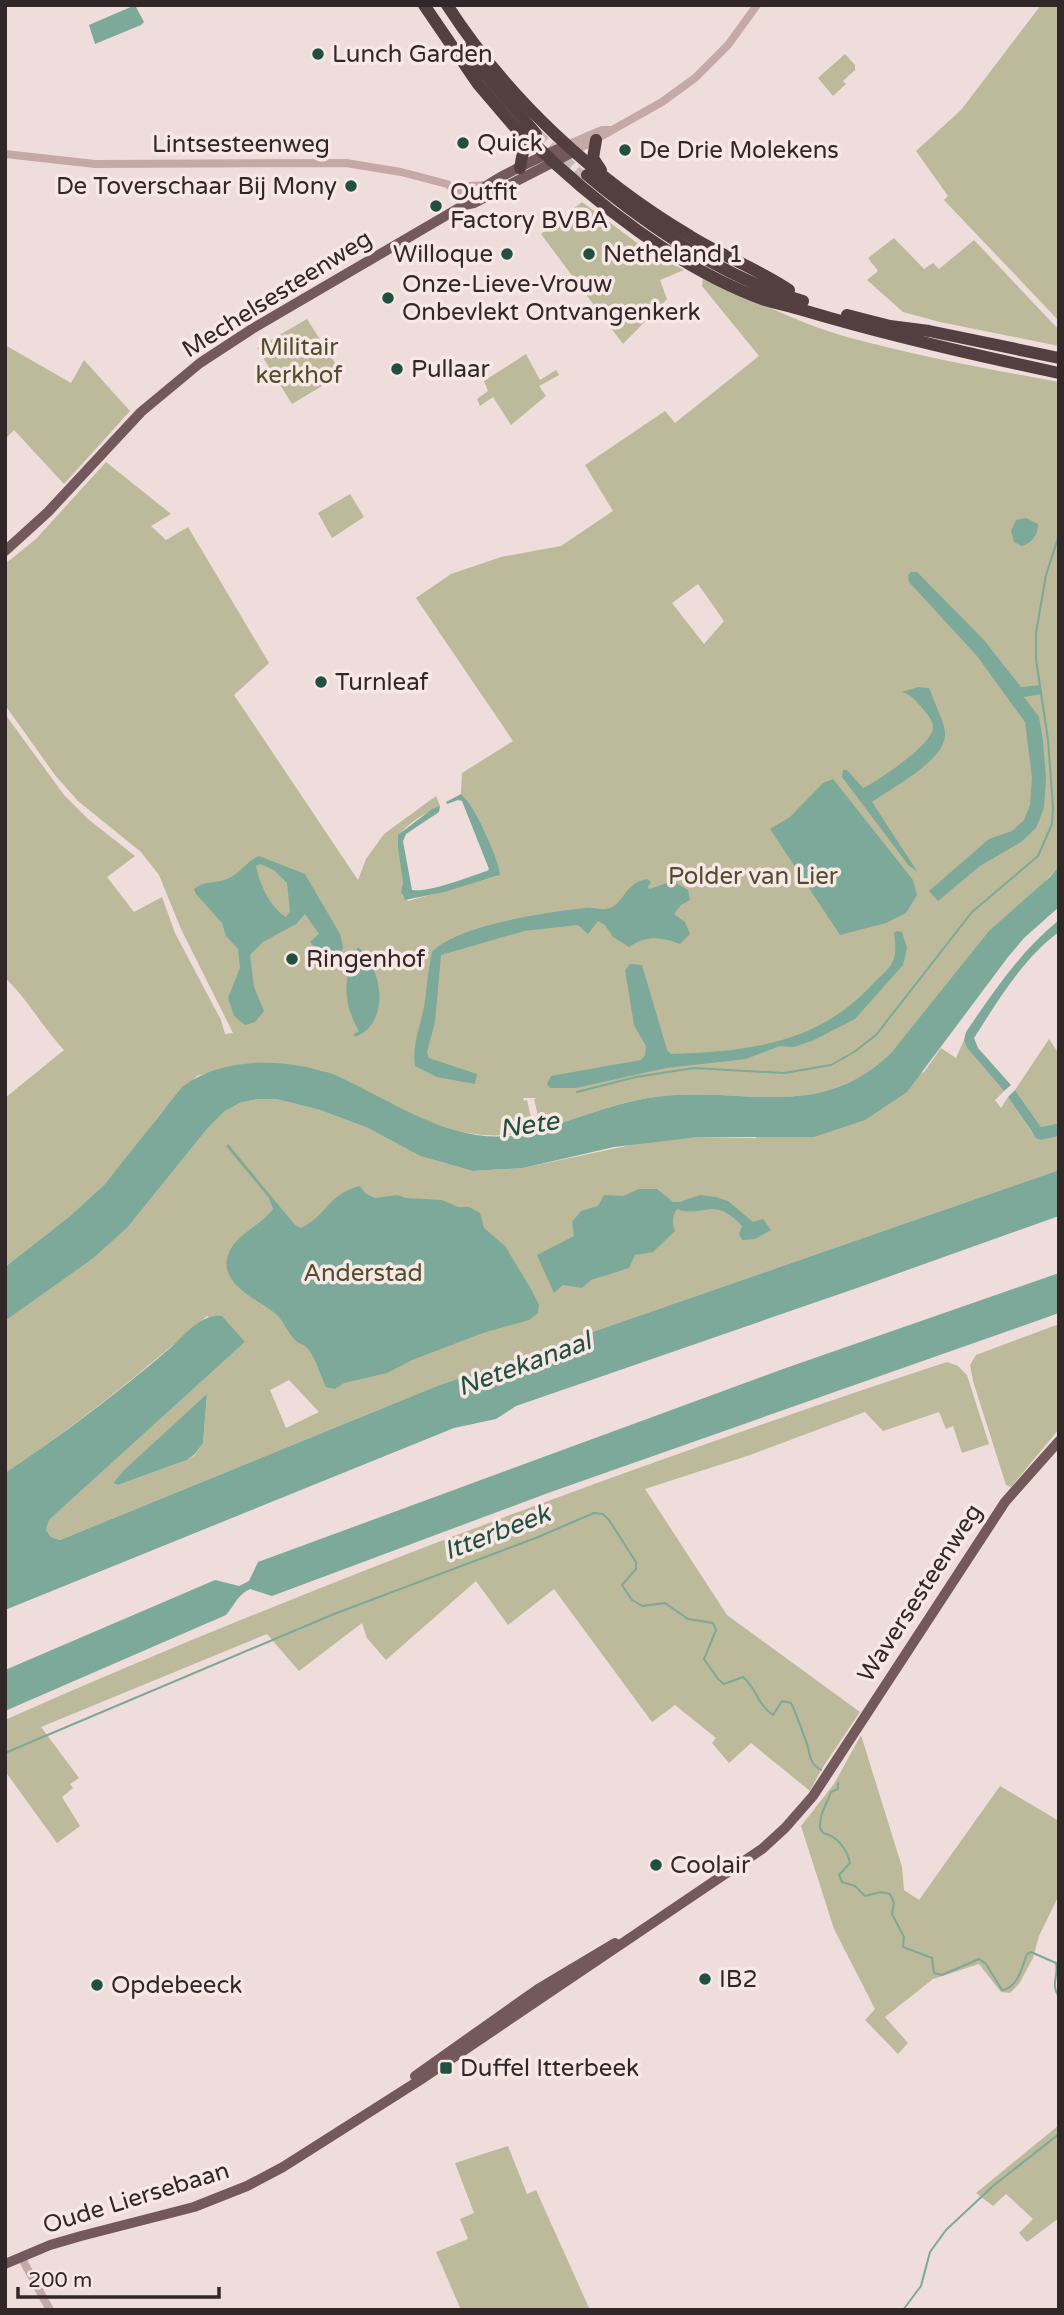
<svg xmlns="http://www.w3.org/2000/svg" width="1064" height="2315" font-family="'Varela Round',sans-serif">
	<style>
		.green { fill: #bcba9b; fill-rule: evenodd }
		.water { fill: #7ca999; fill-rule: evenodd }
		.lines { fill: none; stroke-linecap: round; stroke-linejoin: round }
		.stream { stroke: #7ca999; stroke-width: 2 }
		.highway-tunnel { stroke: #c8b9b6; stroke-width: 12; stroke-dasharray: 12 6; stroke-linecap: butt }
		.minor { stroke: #c5a9a7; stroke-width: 8 }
		.major { stroke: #73595b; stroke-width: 10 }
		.highway { stroke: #533f40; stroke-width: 12 }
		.poi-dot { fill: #215040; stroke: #f7e8e5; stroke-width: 2.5 }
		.labels { text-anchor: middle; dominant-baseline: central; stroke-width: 7; stroke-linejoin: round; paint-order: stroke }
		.poi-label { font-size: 24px; fill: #322728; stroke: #f7e8e5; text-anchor: start }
		.street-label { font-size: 24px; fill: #322728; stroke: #f7e8e5 }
		.park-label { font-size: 24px; fill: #4e4d2d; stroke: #f7e8e5 }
		.water-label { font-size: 26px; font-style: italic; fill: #215040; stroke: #f7e8e5 }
	</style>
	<rect width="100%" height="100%" fill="#eeddda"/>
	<g class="green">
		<path d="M1041,5H1059V321L944,200L948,196L916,151L961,110Z"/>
		<path d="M845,54L855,65V70L843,81L846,84L833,96L818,78Z"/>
		<path d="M582,202L652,254L684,270L660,280L667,299L623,344L541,234Z"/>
		<path d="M894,238L924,269L933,263L939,269L974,240L1059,330V346L940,322L903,312L867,280L878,271L868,258Z"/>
		<path d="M703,277C750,298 797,323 847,337C916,356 988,369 1059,382V866L892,1052C820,1122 748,1087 663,1096C622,1100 582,1116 544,1129L540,1124L534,1099L537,1098H523L524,1101L527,1100L533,1126L531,1130C523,1135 514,1135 505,1135C443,1140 390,1101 336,1075L320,1070L262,1064L232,1066L197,1076L160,1114L128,1157L105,1184L70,1216L5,1267V1098L64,1050C42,1027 28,999 5,978V714L64,795L88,819L135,856L107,877L134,912L162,897L175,933L221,1020L225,1034L233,1033L181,929L159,875L141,852L78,801L55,775L5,705V564L36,539L106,462L171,514L151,526L166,540L188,527L269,663L234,695L358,880L366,859L384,834L436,796L440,806C427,812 404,825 398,838L403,883L402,896L408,901L498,876C501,861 474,803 461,794L462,773L513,741L416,598L451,574L501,557L561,546L613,511L585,465L665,411L675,423L759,356L702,286ZM698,584L724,621L704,644L672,603Z"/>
		<path d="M307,319L342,374L292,404L257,348Z"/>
		<path d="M5,345L71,383L84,360L130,411L64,484L14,430L5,439Z"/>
		<path d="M526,354L540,380L556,370L559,375L539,386L546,396L511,425L493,397L480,406L477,399L488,391L484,381Z"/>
		<path d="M350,494L364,517L332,538L318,513Z"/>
		<path d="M1049,1039L1059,1054V1123L1041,1127L1015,1090Z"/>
		<path d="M964,1040L967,1048L1004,1091L995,1100L1001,1108L1008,1097L1032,1133L1041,1140L1059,1136V1170L437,1386L60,1540L51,1537L46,1530L49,1520L245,1342L207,1316C142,1372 76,1426 5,1473V1321L91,1259L127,1228L207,1129L225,1111L240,1103L257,1099H276L320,1110L368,1128L420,1156L473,1171L523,1168L640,1143L699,1137L755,1138L924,1072L941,1048L956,1058ZM289,1380L319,1412L286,1428L270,1390ZM207,1395L203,1443L195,1455L187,1460L118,1485L113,1483L124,1470Z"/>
		<path d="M1059,1324V1429L1011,1487L1006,1485L973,1381L970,1365L976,1355Z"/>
		<path d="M947,1362L958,1366L967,1375L989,1444L962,1453L953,1426L946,1429L939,1412L883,1431L865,1412L750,1455L645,1489L727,1615L860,1712L821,1770L810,1791L751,1743L729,1763L712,1743L716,1738L675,1705L652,1722L554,1589L508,1625L476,1581L386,1660L367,1638L362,1623L299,1671L267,1634L41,1727L79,1778L70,1784L73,1788L62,1797L80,1826L57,1843L5,1771V1720C313,1584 628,1467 947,1362Z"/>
		<path d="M861,1735L902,1867L904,1890L919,1900L1000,1786L1059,1821V1895L1039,1936L1033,1958L1019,1984L1010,1993L1001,1992L979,1964L933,1979L885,2017L908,2043L898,2054L865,2020L875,2009L834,1929L801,1826L834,1784Z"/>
		<path d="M1059,2125V2218L1027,2242L1019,2233L1033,2219L1006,2194L993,2206L976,2193Z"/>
		<path d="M508,2146L527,2194L536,2190L590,2310H461L436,2252L468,2239L460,2219L474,2213L455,2163Z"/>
	</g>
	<g class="water">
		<path d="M133,6L136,7L144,22L141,25L95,44L89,25Z"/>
		<path d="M1026,518L1038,524C1038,536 1032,542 1022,546L1014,542L1011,531L1016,520Z"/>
		<path d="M911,572H917L984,640L1021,687L1040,685L1041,694L1024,697L1039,717L1043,741L1046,778L1044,808L1036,828L1021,842L980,866L938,901L929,891L989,839L1012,831L1024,820L1030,805L1032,778L1025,722L977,656L909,582L908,575Z"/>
		<path d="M918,687L929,688L931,692C934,703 945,723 945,733C947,760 891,788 872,802L917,871L909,866L842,777L843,770H847L863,788C878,781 933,744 933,728C933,720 927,714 923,709C916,701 912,695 902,692Z"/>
		<path d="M833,779L913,880L917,895L906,913L886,923L840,935L770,829L790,817L823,783Z"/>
		<path d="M461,794C474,803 499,859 500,875L444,892L405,900L401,892L403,883L398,847V835L432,809L440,806L439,812L406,834L403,841L412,890C429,893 468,877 487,871L489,869L462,801L458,800L447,804L446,802Z"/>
		<path d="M259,856L305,874L340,934L343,947L340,956L337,958L317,950L310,942L319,934L305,914L296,924L263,942L250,955L254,987L264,1011L255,1022L245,1025L234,1016L228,998L240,968L238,949L226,936L222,923L196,894L194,889C205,880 215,884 227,879C240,874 246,862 259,856ZM260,864L274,870L287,883L290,911L286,917C270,907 260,885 256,866Z"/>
		<path d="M1059,866V907L1024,938L1008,957L907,1092L865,1120L814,1137H699L614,1147L523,1168L473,1171L420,1156L368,1128L320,1110L276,1099H257L240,1103L225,1111L207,1129L127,1228L92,1259L5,1321V1267L70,1216L105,1184L182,1087C224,1055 288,1059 336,1075C396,1103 459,1150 528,1133L532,1124L539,1123L544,1129C582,1116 623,1100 663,1096C748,1087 820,1122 892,1052L989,931L1050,877Z"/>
		<path d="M648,879L651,883L648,886L649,889L673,881L688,890L690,900L681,905L674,914L685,922L690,934L680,944C661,937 647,935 629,947L613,937L605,925L598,921L588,934L578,925L524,931L441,955L435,1022L427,1052L429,1058L477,1074L475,1084L437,1077L415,1066C412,1044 420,1028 424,1007C427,989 428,970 432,952C458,925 548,912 585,908C592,907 600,910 606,909C624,907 623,882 648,879Z"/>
		<path d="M1059,920V932C1024,957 997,1002 974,1038L978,1048L1011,1085L1004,1091L967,1048L964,1040L966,1032C994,991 1020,952 1059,920Z"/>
		<path d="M897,931L902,932L907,948L903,965L855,1019L814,1040L794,1047L780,1046L746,1059L666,1068L576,1088H550L547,1084L551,1076L641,1060L645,1055L646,1046L634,1025L625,970L630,964L642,965L667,1050L671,1054C745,1052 816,1044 870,987C890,966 899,965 894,933Z"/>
		<path d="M358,947C383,968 391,1023 355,1037L354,1034L359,1031C342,1002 343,976 358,947Z"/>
		<path d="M1015,1090L1041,1127L1059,1123V1136L1041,1140L1036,1138L1008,1097Z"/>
		<path d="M228,1144L295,1225L301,1228C329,1214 326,1195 360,1186L366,1194L375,1198L397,1195L406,1198L442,1200L458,1207H469L480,1213L484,1228L505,1246L531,1289L539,1305L538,1313L529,1320L483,1333L412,1360L387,1373L344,1383L335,1389L326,1387C320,1374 317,1361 308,1349C304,1344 299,1344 295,1340C287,1332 284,1321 276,1314C259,1300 218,1284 228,1255C236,1233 260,1227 273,1209L269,1198L226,1146Z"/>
		<path d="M1059,1170V1216L857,1288L516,1406L496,1419L454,1428L5,1610V1473C62,1435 118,1393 169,1349C184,1336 201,1313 222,1316L245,1342L49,1520L46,1530L51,1537L60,1540L437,1386Z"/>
		<path d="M639,1189H657L673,1202H680L700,1195L716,1197L728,1201L753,1222L763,1219L771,1230L755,1239L742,1240L739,1234L742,1226C712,1194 704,1219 677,1209C672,1216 672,1223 675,1231L653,1252L635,1255L629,1268L591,1280L582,1288L563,1285L554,1293L537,1255L574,1236L572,1222L581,1211L598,1206L604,1195L623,1196Z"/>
		<path d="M1059,1273V1313L548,1493L272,1596L250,1589C237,1595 235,1605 226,1615L5,1711V1670L215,1580L239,1586L249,1581L258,1562L783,1369Z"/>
		<path d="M207,1394L203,1443L195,1454L187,1460L118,1485L113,1483L124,1470Z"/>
	</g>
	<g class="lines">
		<g class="stream">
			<path d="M577,1092L636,1077L694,1068L784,1073L831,1065L854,1052L876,1035L972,912L1038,856L1052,824L1053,807L1048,740L1036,659V633L1046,575L1059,535"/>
			<path d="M5,1753L334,1614L538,1537L594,1513L603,1514L609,1520L636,1562V1569L622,1585L632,1600L642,1606L665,1603L688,1619L713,1623L716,1630L704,1659L718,1679L724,1684L743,1677C758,1690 756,1703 773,1715L782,1701L791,1703C797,1715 801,1728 806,1741C811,1753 807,1762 821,1770"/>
			<path d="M838,1783V1789L831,1792C827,1805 819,1813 820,1828L823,1833C837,1836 847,1849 850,1863L839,1875L842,1882L855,1886L865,1896L881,1892L890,1894L894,1903L892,1914L904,1937L903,1947L932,1958L934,1973L942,1975L979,1959L986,1964L1002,1990C1018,1988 1022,1967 1027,1954L1031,1952L1056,1963C1059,1975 1050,1985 1059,1997"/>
			<path d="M903,2310L921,2286L930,2252L946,2230L993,2186L1059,2134"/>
		</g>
		<path class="highway-tunnel" d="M536,134L584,179"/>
		<g class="minor">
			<path d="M567,145L602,130H609"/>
			<path d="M575,151L662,102L695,78L728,45L757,5"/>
			<path d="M5,154L95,164L346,163L401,172L447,184L458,192L464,205"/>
			<path d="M452,187L486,185"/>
			<path d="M21,2257L50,2310"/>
		</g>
		<g class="major">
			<path d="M464,205L474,203L575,151"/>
			<path d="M5,551L48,512L141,412L200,363L252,329L464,205C485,180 537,159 567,145"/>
			<path d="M415,2076L538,1989L615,1943"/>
			<path d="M5,2264L50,2245L81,2236L194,2207L247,2186L283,2167L420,2080L762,1849L785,1828L813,1796L1005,1502L1059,1441"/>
		</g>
		<g class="highway">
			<path d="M424,5L478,84L519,132L526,136C591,200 678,269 765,300C779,304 793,307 806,311C890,336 974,355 1059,373"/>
			<path d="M447,5C508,99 594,179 690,236C722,256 758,269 789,290"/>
			<path d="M463,48L536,134"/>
			<path d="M519,132L523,152L520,168"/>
			<path d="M596,140L593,158L601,170"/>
			<path d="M587,175C648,226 726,279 803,301"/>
			<path d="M847,315L890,326L929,331L1059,358"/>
		</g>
	</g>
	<g class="poi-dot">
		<circle cx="318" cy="54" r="7"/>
		<circle cx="463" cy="143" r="7"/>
		<circle cx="625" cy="150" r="7"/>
		<circle cx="351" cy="186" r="7"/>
		<circle cx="436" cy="206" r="7"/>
		<circle cx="507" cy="254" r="7"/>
		<circle cx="589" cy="254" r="7"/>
		<circle cx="388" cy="298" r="7"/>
		<circle cx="397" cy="369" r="7"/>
		<circle cx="321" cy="682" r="7"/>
		<circle cx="292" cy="959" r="7"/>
		<circle cx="656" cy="1865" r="7"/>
		<circle cx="705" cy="1979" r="7"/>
		<circle cx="97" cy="1985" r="7"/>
		<rect x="439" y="2061" width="14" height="14" rx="3.5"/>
	</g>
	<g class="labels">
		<g class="poi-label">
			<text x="332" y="54">Lunch Garden</text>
			<text x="477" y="143">Quick</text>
			<text x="639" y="150">De Drie Molekens</text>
			<text x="337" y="186" text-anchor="end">De Toverschaar Bij Mony</text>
			<text x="450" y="192">Outfit<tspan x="450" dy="28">Factory BVBA</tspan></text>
			<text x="493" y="254" text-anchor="end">Willoque</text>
			<text x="603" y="254">Netheland 1</text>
			<text x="402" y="284">Onze-Lieve-Vrouw<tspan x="402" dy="28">Onbevlekt Ontvangenkerk</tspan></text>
			<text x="411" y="369">Pullaar</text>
			<text x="335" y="682">Turnleaf</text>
			<text x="306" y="959">Ringenhof</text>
			<text x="670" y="1865">Coolair</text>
			<text x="719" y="1979">IB2</text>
			<text x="111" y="1985">Opdebeeck</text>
			<text x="460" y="2068">Duffel Itterbeek</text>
		</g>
		<g class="street-label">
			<text x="241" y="144">Lintsesteenweg</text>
			<text transform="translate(277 294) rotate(-32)">Mechelsesteenweg</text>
			<text transform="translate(920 1593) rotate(-57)">Waversesteenweg</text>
			<text transform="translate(136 2198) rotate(-17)">Oude Liersebaan</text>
		</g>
		<g class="park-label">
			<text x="299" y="347">Militair<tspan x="299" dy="28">kerkhof</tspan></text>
			<text x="753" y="876">Polder van Lier</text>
			<text x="363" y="1273">Anderstad</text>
		</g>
		<g class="water-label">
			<text transform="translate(529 1125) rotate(-9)">Nete</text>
			<text transform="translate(524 1364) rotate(-20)">Netekanaal</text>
			<text transform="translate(497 1532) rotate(-21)">Itterbeek</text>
		</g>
	</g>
	<rect width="1064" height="2315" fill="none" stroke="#322728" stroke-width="14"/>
	<path d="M18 2287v10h201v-10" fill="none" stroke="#322728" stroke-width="3.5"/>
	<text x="28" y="2287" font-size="21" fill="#322728" stroke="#f7e8e5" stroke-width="5" paint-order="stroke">200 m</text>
</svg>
